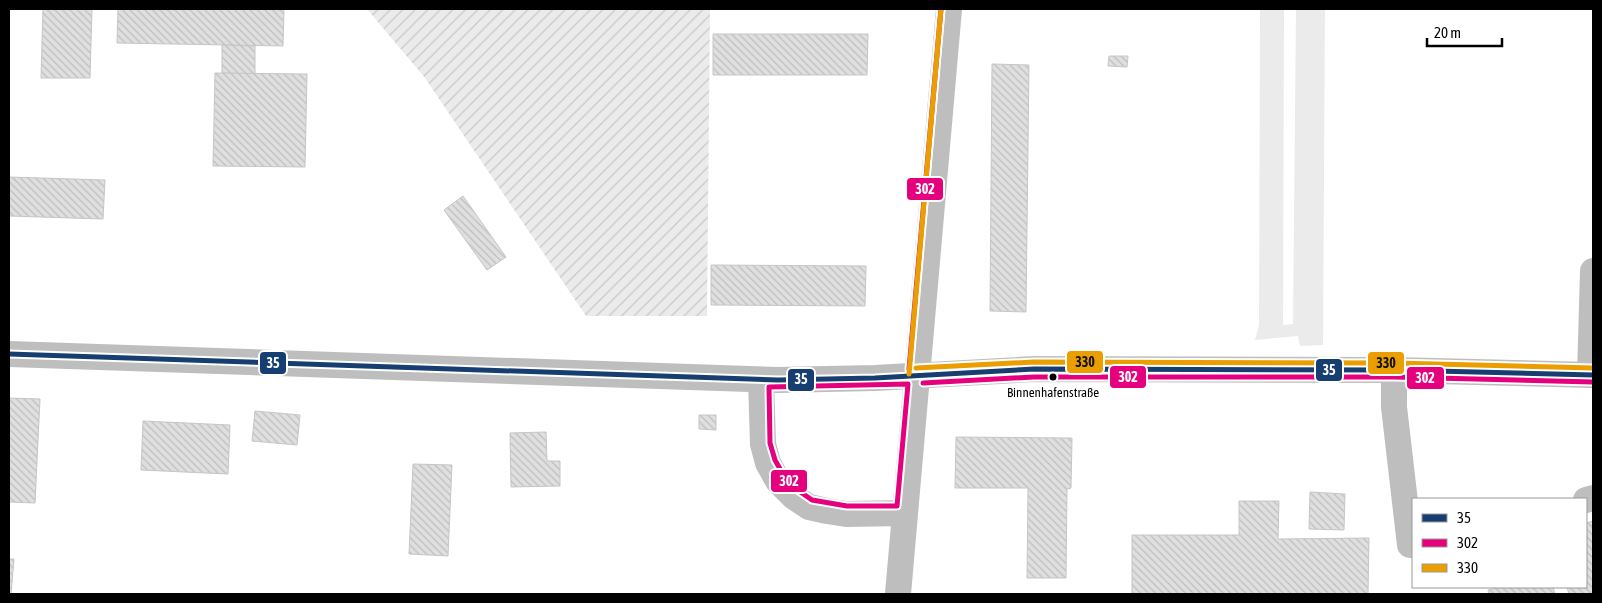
<svg xmlns="http://www.w3.org/2000/svg" width="1602" height="603" font-family="'Asap Condensed',sans-serif">
	<style>
		.grass { fill: #ebebeb }
		.garden { fill: url(#garden-furrows) }
		.building { fill: url(#building-back-hatch); stroke: #c6c6c6 }
		.lines { fill: none; stroke-linecap: round; stroke-linejoin: round }
		.minor { stroke: #bebebe; stroke-width: 26 }
		.bus-1-casing { stroke: #fff; stroke-width: 9 }
		.bus-2-casing { stroke: #fff; stroke-width: 9 }
		.bus-3-casing { stroke: #fff; stroke-width: 9 }
		.bus-1 { stroke: #173e70; stroke-width: 5 }
		.bus-2 { stroke: #e5007d; stroke-width: 5 }
		.bus-3 { stroke: #eb9e00; stroke-width: 5 }
		.bus-dot { fill: #000; stroke: #fff; stroke-width: 2 }
		.labels { text-anchor: middle; dominant-baseline: central; stroke-width: 4; stroke-linejoin: round; paint-order: stroke }
		.bus-label { font-size: 13px; fill: #000; stroke: #fff }
		.line-badge { stroke: #fff; stroke-width: 2 }
		.badge-label { font-size: 14px; text-anchor: middle; font-weight: bold; fill: #fff }
		.pale-badge-label { font-size: 14px; text-anchor: middle; font-weight: bold; fill: #111 }
	</style>
	<defs>
		<pattern id="garden-furrows" width="10" height="10" patternUnits="userSpaceOnUse" patternTransform="scale(1.25)"><rect width="10" height="10" fill="#ebebeb"/><path d="M-1 1l2-2M0 10L10 0M9 11l2-2" fill="none" stroke="#c8c8c8"/></pattern>
		<pattern id="building-back-hatch" width="6" height="6" patternUnits="userSpaceOnUse" patternTransform="scale(1.25)"><rect width="6" height="6" fill="#dfdfdf"/><path d="M-1 5l2 2M0 0l6 6M5-1l2 2" fill="none" stroke="#bebebe"/></pattern>
	</defs>
	<rect width="100%" height="100%" fill="#fff"/>
	<path class="grass" d="M1260,9H1284L1283,325L1293,324L1296,9H1325L1323,345L1300,346L1298,336L1255,340L1259,325Z"/>
	<path class="garden" d="M367,9H710L707,316H586L425,78Z"/>
	<g class="building">
		<path d="M43,9H92L90,78H41Z"/>
		<path d="M118,9H284L283,46L117,43Z"/>
		<path d="M713,34H868L867,75H713Z"/>
		<path d="M222,45L255,46V74L222,73Z"/>
		<path d="M1109,56H1128L1127,67L1108,66Z"/>
		<path d="M992,64L1029,65L1026,312L990,311Z"/>
		<path d="M215,73L307,74L305,167L213,166Z"/>
		<path d="M9,177L105,180L103,219L9,216Z"/>
		<path d="M463,196L506,257L487,270L444,210Z"/>
		<path d="M711,265L866,266L865,306L711,305Z"/>
		<path d="M9,398L40,399L35,503L9,502Z"/>
		<path d="M255,411L300,415L297,445L252,441Z"/>
		<path d="M699,415H716V430L699,429Z"/>
		<path d="M143,421L230,425L228,474L141,470Z"/>
		<path d="M546,432L547,461H560V486L511,487L510,433Z"/>
		<path d="M956,437L1072,438L1071,488L1067,489L1066,578H1027L1028,488H955Z"/>
		<path d="M413,464L452,465L448,556L409,554Z"/>
		<path d="M1310,492L1345,494L1344,530L1309,529Z"/>
		<path d="M1239,501H1279L1278,539L1369,538L1368,594H1132V535H1239Z"/>
		<path d="M1593,521V594H1569L1567,587H1586V523Z"/>
		<path d="M9,559H14L11,594H9Z"/>
		<path d="M1503,587H1553L1555,594H1489L1488,590Z"/>
	</g>
	<g class="lines">
		<g class="minor">
			<path d="M9,354L778,380L875,378L1034,369L1394,370L1593,375"/>
			<path d="M1394,370V407L1410,545L1413,544"/>
			<path d="M1590,375L1593,271"/>
			<path d="M761,380L763,444L768,463L778,481L794,497L809,507L827,511L846,514L904,513"/>
			<path d="M1586,500L1593,498"/>
			<path d="M898,594L949,9"/>
		</g>
		<g class="bus-1-casing">
			<path id="bus-1" d="M9,354L778,380L875,378L1034,369L1394,370L1593,375"/>
		</g>
		<g class="bus-2-casing">
			<g id="bus-2">
				<path d="M909,369L941,9"/>
				<path d="M923,383L1034,377H1394L1593,382"/>
				<path d="M908,384L897,506H847L812,500L799,491L784,476L775,460L770,443L769,387Z"/>
			</g>
		</g>
		<g class="bus-3-casing">
			<g id="bus-3">
				<path d="M916,368L1034,362L1394,363L1593,368"/>
				<path d="M909,374L941,9"/>
			</g>
		</g>
		<use href="#bus-1" class="bus-1"/>
		<use href="#bus-2" class="bus-2"/>
		<use href="#bus-3" class="bus-3"/>
	</g>
	<circle class="bus-dot" cx="1053" cy="377" r="4.5"/>
	<g class="labels">
		<g class="bus-label">
			<text x="1053" y="392">Binnenhafenstraße</text>
		</g>
	</g>
	<g class="line-badge">
		<rect x="906" y="177" width="38" height="24" rx="5" fill="#e5007d"/>
		<rect x="1066" y="350" width="38" height="24" rx="5" fill="#eb9e00"/>
		<rect x="259" y="351" width="28" height="24" rx="5" fill="#173e70"/>
		<rect x="1367" y="351" width="38" height="24" rx="5" fill="#eb9e00"/>
		<rect x="1315" y="358" width="28" height="24" rx="5" fill="#173e70"/>
		<rect x="1109" y="365" width="38" height="24" rx="5" fill="#e5007d"/>
		<rect x="1406" y="366" width="39" height="24" rx="5" fill="#e5007d"/>
		<rect x="787" y="368" width="28" height="24" rx="5" fill="#173e70"/>
		<rect x="770" y="469" width="38" height="24" rx="5" fill="#e5007d"/>
	</g>
	<g class="badge-label">
		<text x="925" y="194">302</text>
		<text x="273" y="368">35</text>
		<text x="1329" y="375">35</text>
		<text x="1128" y="382">302</text>
		<text x="1425" y="383">302</text>
		<text x="801" y="384">35</text>
		<text x="789" y="486">302</text>
	</g>
	<g class="pale-badge-label">
		<text x="1085" y="367">330</text>
		<text x="1386" y="368">330</text>
	</g>
	<rect width="1602" height="603" fill="none" stroke="#000000" stroke-width="20"/>
	<rect x="1412" y="498" width="175" height="90" fill="#ffffff" stroke="#999999"/>
	<rect x="1422" y="514" width="25" height="8" fill="#173e70" stroke="#999999"/>
	<text x="1457" y="523" font-size="15" fill="#000000">35</text>
	<rect x="1422" y="539" width="25" height="8" fill="#e5007d" stroke="#999999"/>
	<text x="1457" y="548" font-size="15" fill="#000000">302</text>
	<rect x="1422" y="564" width="25" height="8" fill="#eb9e00" stroke="#999999"/>
	<text x="1457" y="573" font-size="15" fill="#000000">330</text>
	<path d="M1427 38v8h75v-8" fill="none" stroke="#000000" stroke-width="2.5"/>
	<text x="1434" y="38" font-size="15" fill="#000000" stroke="#ffffff" stroke-width="4" paint-order="stroke">20 m</text>
</svg>
